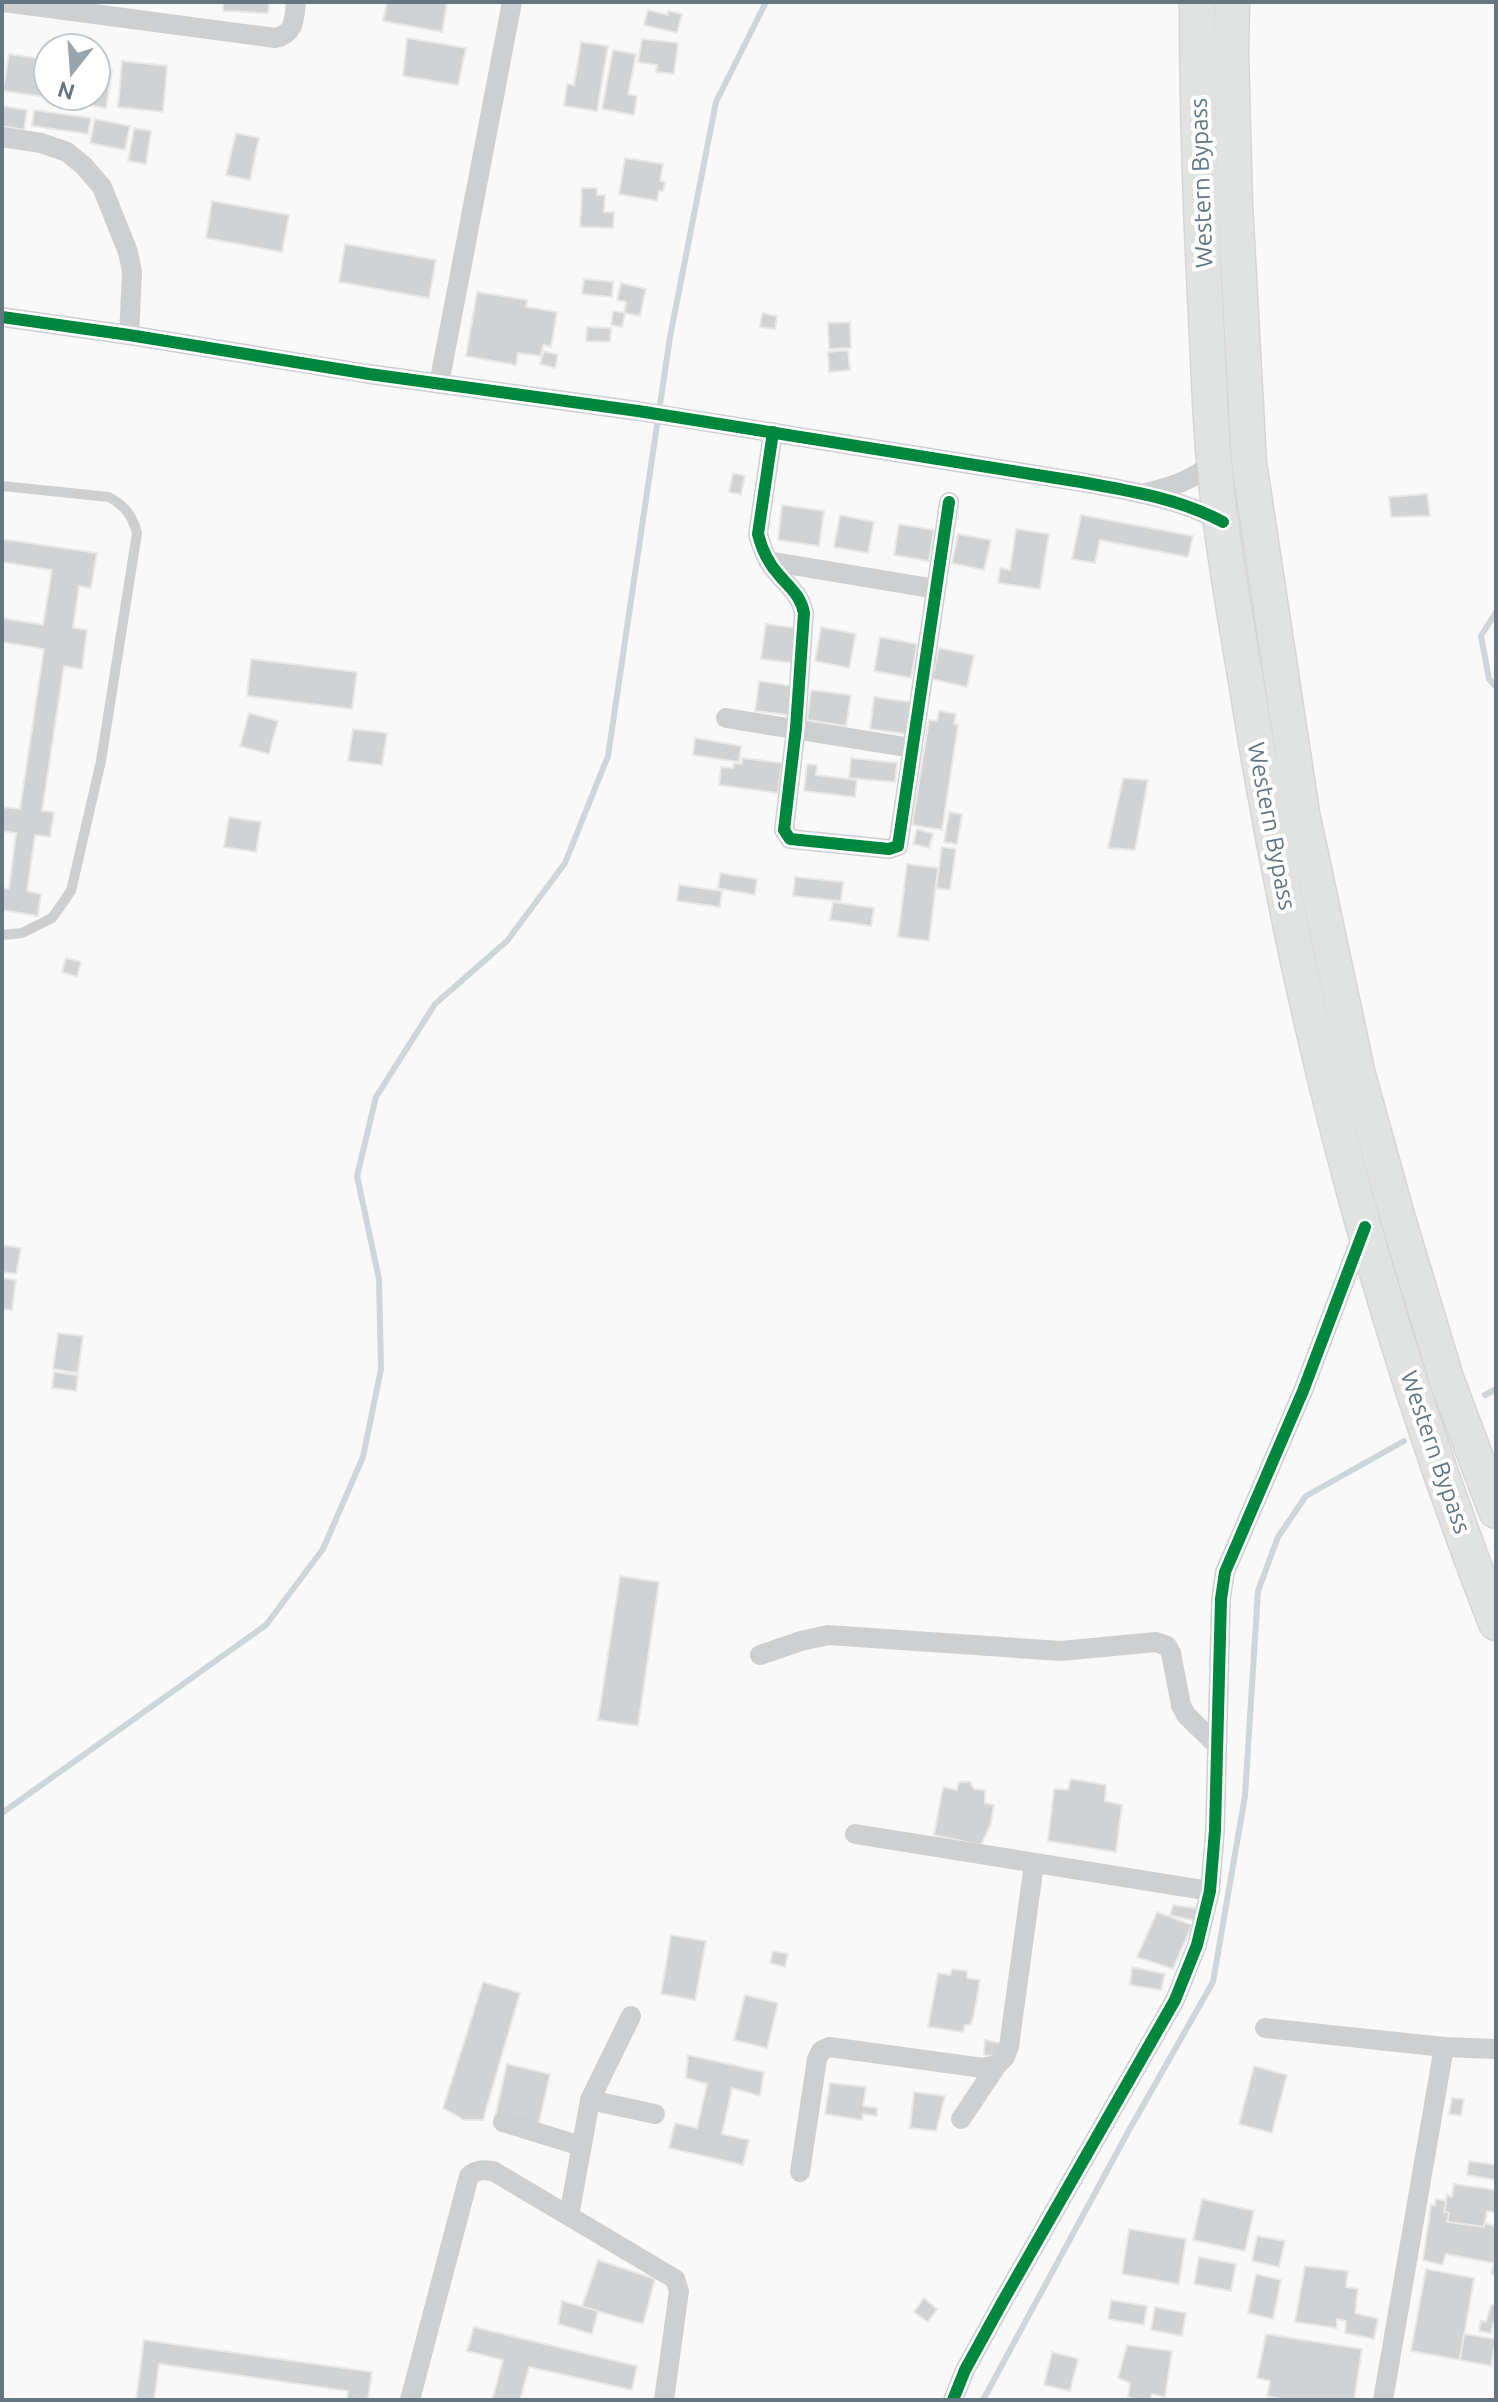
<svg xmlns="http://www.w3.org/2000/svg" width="1498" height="2402" font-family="Ubuntu,sans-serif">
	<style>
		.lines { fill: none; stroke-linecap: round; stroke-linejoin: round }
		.stream { stroke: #ced6d9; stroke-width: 6 }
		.building { fill: #d0d2d3; stroke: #e8e8e8; stroke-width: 2 }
		.primary-casing { stroke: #d5d6d7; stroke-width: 37 }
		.lane { stroke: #cecfd0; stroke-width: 10 }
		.street { stroke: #cecfd0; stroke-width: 20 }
		.primary { stroke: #e1e2e2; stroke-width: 34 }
		.cycleway-casing { stroke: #fff; stroke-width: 17 }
		.cycleway { stroke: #00873e; stroke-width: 12 }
		.labels { text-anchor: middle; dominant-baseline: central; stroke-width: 8; stroke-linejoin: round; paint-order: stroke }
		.street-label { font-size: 24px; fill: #657683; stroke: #fff }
	</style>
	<rect width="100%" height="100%" fill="#f9f9f9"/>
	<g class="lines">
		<g class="stream">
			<path d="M1496,612L1481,636L1489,679L1496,687"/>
			<path d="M1485,1395L1496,1389"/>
			<path d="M2,1813L266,1625L323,1549L363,1457L381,1369L379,1279L357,1176L376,1097L435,1004L507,941L565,863L608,756L670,337L716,102L766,2"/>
			<path d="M983,2400L1128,2132L1213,1982L1245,1796L1258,1591L1278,1537L1306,1496L1404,1441"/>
		</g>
	</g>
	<g class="building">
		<path d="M223,2H269L268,13L223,11Z"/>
		<path d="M387,2L447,3L442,32L383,21Z"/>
		<path d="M648,10L668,15V11L682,14L677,33L644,25Z"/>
		<path d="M407,38L466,48L458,85L403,76Z"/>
		<path d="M642,39L678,43L674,74L656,72L657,65L638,62Z"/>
		<path d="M581,42L608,46L597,111L564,106L567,84L574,85Z"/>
		<path d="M613,50L636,54L628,94L637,96L634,115L602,109Z"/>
		<path d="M9,54L48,60L47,97L3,91Z"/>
		<path d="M122,61L167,66L163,112L118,107Z"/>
		<path d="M96,67L112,70L106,108L60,100V96H96Z"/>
		<path d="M2,106L27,110L24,130L2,126Z"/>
		<path d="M34,110L91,118L88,134L32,126Z"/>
		<path d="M95,119L130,126L125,150L90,143Z"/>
		<path d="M134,128L151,131L146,164L128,161Z"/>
		<path d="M236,133L259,138L250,180L226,175Z"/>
		<path d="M625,158L663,164L660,181L665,182L663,191H659L657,201L619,194Z"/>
		<path d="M582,188H597V195H605L604,212H614L613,228L580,227Z"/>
		<path d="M212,201L289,215L282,252L206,238Z"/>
		<path d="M345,244L436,260L429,298L339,282Z"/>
		<path d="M584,279L613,282L612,297L582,294Z"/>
		<path d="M621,283L646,289L640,316L624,313L626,302L617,300Z"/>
		<path d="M477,292L527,300L526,307L557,312L551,347L543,345L541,356L518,353L516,365L466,356Z"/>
		<path d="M613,311L625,313L622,327L611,325Z"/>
		<path d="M762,313L777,316L775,329L760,327Z"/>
		<path d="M850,322L851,348L829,349L828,323Z"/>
		<path d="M587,327L611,328L610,342L586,341Z"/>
		<path d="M848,350L850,370L829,372L828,352Z"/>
		<path d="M544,351L558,355L555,368L540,364Z"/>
		<path d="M733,473L745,476L741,495L729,492Z"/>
		<path d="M1427,494L1430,516L1391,517L1389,497Z"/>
		<path d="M782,505L824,511L819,546L778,540Z"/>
		<path d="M840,515L874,522L868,553L834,547Z"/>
		<path d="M1081,515L1193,536L1188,557L1100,540L1095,563L1072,559Z"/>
		<path d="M899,524L934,530L929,561L894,555Z"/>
		<path d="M1016,529L1049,534L1040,589L998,583L1000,568L1010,570Z"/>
		<path d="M958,534L991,540L984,570L952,563Z"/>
		<path d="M2,539L97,553L91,588L79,586L73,628L87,630L82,669L64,666L42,811L54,812L50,837L35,835L27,891L41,894L38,916L2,910V888L9,889L16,833L2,831V807L20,809L44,649L2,642V618L43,625L52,570L2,562Z"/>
		<path d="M766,624L796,628L792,663L761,659Z"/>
		<path d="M821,627L856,634L849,668L815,661Z"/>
		<path d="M880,637L917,644L911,678L874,671Z"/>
		<path d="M939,648L974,655L967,687L932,679Z"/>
		<path d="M251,659L357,672L352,709L247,696Z"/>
		<path d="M759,681L793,686L789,715L755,711Z"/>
		<path d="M811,690L851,695L846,726L807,720Z"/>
		<path d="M874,697L910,702L906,734L870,729Z"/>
		<path d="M939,711L956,714L954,724L958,725L942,830L912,825L929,720L937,721Z"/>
		<path d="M249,713L278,721L269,754L240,746Z"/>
		<path d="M353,729L387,733L382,765L348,761Z"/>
		<path d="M695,738L741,746L739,762L693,755Z"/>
		<path d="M742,758L782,763L778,793L719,785L721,767L733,768L734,763L742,764Z"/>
		<path d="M851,758L897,763L895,782L849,778Z"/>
		<path d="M807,764L817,765L816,775L857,780L855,797L804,791Z"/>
		<path d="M1123,778L1148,780L1135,850L1108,848Z"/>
		<path d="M949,812L962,814L957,844L944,842Z"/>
		<path d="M229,817L261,822L256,852L224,847Z"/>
		<path d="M917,829L933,834L929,848L913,844Z"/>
		<path d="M942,847L956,849L950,890L936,888Z"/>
		<path d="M907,864L938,868L929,941L898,937Z"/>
		<path d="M720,873L757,879L755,895L718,888Z"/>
		<path d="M795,877L843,882L841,901L793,896Z"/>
		<path d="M679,885L722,891L720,907L677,901Z"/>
		<path d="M833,902L874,908L871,926L830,920Z"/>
		<path d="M66,958L81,962L77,977L62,972Z"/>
		<path d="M2,1245L21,1248L16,1274L2,1272Z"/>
		<path d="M2,1278L16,1280L12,1310L2,1309Z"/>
		<path d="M58,1333L83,1336L78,1373L53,1369Z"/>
		<path d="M54,1372L78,1375L76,1391L52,1388Z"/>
		<path d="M620,1576L659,1582L638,1726L598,1720Z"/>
		<path d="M1071,1779L1106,1785L1105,1801L1122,1805L1116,1852L1048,1841L1054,1789L1068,1790Z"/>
		<path d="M959,1782H970L974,1789L985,1790V1803L994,1805L991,1823L981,1845L934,1835L943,1787L957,1790Z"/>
		<path d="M1173,1905L1202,1909L1196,1921L1170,1915Z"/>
		<path d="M1157,1912L1192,1925L1173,1969L1137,1957Z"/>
		<path d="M671,1935L706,1941L695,2000L661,1994Z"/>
		<path d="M773,1951L788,1954L785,1967L770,1963Z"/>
		<path d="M1132,1967L1165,1974L1161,1990L1130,1985Z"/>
		<path d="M952,1969L967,1971V1978L980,1980L973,2019L970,2025H965L963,2032L928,2027L938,1973L950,1975Z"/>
		<path d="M483,1982L520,1993L483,2120H464L443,2108Z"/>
		<path d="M745,1995L778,2003L767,2048L734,2040Z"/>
		<path d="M985,2040L1000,2043L999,2057L984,2055Z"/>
		<path d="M688,2055L764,2072L760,2096L732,2088L722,2134L749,2140L743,2165L669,2148L675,2123L697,2128L707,2084L686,2078Z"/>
		<path d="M507,2064L550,2074L538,2127L495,2117Z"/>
		<path d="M1254,2066L1287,2075L1272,2133L1239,2124Z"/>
		<path d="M830,2083L866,2087L863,2106L877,2108V2116L863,2114L862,2120L825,2114Z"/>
		<path d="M914,2092L945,2096L936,2131L910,2128Z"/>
		<path d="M1452,2098L1464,2099L1461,2116L1449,2114Z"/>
		<path d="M1469,2161L1496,2165V2180L1467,2175Z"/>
		<path d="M1454,2184L1496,2190V2213L1487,2211L1484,2227L1447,2222L1449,2213L1444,2212L1447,2195L1452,2197Z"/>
		<path d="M1202,2199L1254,2211L1245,2251L1193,2240Z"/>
		<path d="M1436,2199L1446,2201L1444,2212L1449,2213L1447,2222L1484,2227L1485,2223L1495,2226L1496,2275L1491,2274L1494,2263L1446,2254L1442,2265L1423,2260L1431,2205H1435Z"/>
		<path d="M1129,2229L1186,2239L1179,2284L1122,2274Z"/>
		<path d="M1257,2236L1285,2241L1279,2267L1252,2261Z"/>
		<path d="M1199,2257L1236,2264L1231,2291L1194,2284Z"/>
		<path d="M598,2260L655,2279L643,2324L582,2307Z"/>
		<path d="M1305,2266L1348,2271L1346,2287L1358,2289L1355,2313L1378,2319L1374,2339L1345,2333L1346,2321L1337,2319V2328L1295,2322Z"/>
		<path d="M1426,2269L1474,2278L1460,2360L1411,2351Z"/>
		<path d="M1256,2274L1281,2280L1273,2319L1248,2313Z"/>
		<path d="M924,2298L937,2309L928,2322L914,2312Z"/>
		<path d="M1111,2300L1147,2306L1144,2325L1108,2319Z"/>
		<path d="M562,2301L598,2311L592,2334L558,2324Z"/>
		<path d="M1491,2305H1496V2323H1493L1491,2333L1479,2331L1481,2321L1486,2322Z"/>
		<path d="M1155,2307L1186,2313L1182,2336L1151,2330Z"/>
		<path d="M474,2327L637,2366L632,2390L529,2367L520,2400H492L503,2360L467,2351Z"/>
		<path d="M1266,2334L1362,2349L1354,2400H1288L1267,2396L1270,2381L1257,2378Z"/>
		<path d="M1464,2334L1496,2339L1491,2366L1460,2360Z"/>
		<path d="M144,2340L372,2372L368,2400H347L348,2391L159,2364L154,2400H136Z"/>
		<path d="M1127,2345L1172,2351L1165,2397L1152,2394L1150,2400H1140L1128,2397L1130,2383L1118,2378Z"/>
		<path d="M1052,2352L1078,2359L1070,2391L1044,2385Z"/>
	</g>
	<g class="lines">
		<g class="primary-casing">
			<g id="primary">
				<path d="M1197,2C1197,113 1201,224 1207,335C1209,377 1210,418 1214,460C1221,540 1236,620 1249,699C1299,1013 1380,1326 1496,1623"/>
				<path d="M1232,2L1231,53L1235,204L1249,463L1302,813L1358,1075L1398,1219L1447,1381L1496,1511"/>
			</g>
		</g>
		<path class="lane" d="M2,486L109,497C125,506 132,515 137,533L101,761L71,891L52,918L22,933L2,935"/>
		<g class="street">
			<path d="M4,2L275,38C295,34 294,19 296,2"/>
			<path d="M2,137L41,143L67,152L84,166L102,187L128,252L132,272L129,335"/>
			<path d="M2,317L129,335L369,374L638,411L1081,482C1130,491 1178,498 1223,522"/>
			<path d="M439,384L512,2"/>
			<path d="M773,432L758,534C762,550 768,563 779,575C790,588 801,596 804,613L796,728L784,830L790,839L889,849L898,846L949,502"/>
			<path d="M1146,493C1174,486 1191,481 1214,462"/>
			<path d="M768,561L936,589"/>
			<path d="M726,718L912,748"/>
			<path d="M760,1655L801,1641L828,1635L1061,1651L1156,1642L1167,1646L1171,1653L1181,1705L1186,1715L1217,1745"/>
			<path d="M855,1834L1210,1891"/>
			<path d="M1265,2028L1444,2047L1496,2049"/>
			<path d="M590,2100L655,2114"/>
			<path d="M961,2119L997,2065L1005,2057L1009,2046L1034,1864"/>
			<path d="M503,2122L581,2146"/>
			<path d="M800,2172L817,2059L821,2051L829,2047L983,2068L997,2065"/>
			<path d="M569,2216L590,2100L631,2016"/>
			<path d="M410,2400L469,2176C477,2169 483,2170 493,2171L675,2279L679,2291L664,2400"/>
			<path d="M953,2400L965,2370L1003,2301L1175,2000L1197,1945L1210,1891L1215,1830L1221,1599L1225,1572L1303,1391L1363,1232"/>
			<path d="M1383,2400L1444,2047"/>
		</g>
		<use href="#primary" class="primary"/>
		<g class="cycleway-casing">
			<g id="cycleway">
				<path d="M2,317L129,335L369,374L638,411L1081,482C1130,491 1178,498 1223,522"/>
				<path d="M773,432L758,534C762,550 768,563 779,575C790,588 801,596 804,613L796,728L784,830L790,839L889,849L898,846L949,502"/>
				<path d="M953,2400L965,2370L1003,2301L1175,2000L1197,1945L1210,1891L1215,1830L1221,1599L1225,1572L1303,1391L1365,1227"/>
			</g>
		</g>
		<use href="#cycleway" class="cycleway"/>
	</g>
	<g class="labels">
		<g class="street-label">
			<text transform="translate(1201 183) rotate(-92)">Western Bypass</text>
			<text transform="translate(1272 826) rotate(79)">Western Bypass</text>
			<text transform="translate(1436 1452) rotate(71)">Western Bypass</text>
		</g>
	</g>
	<rect width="1498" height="2402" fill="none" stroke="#657683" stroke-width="8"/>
	<g transform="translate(72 72) rotate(197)"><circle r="38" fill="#ffffff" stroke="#c1c8cd" stroke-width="2"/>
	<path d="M0-6L14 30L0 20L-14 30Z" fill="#99a4ac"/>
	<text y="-12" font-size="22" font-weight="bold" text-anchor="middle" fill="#657683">N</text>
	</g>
</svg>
